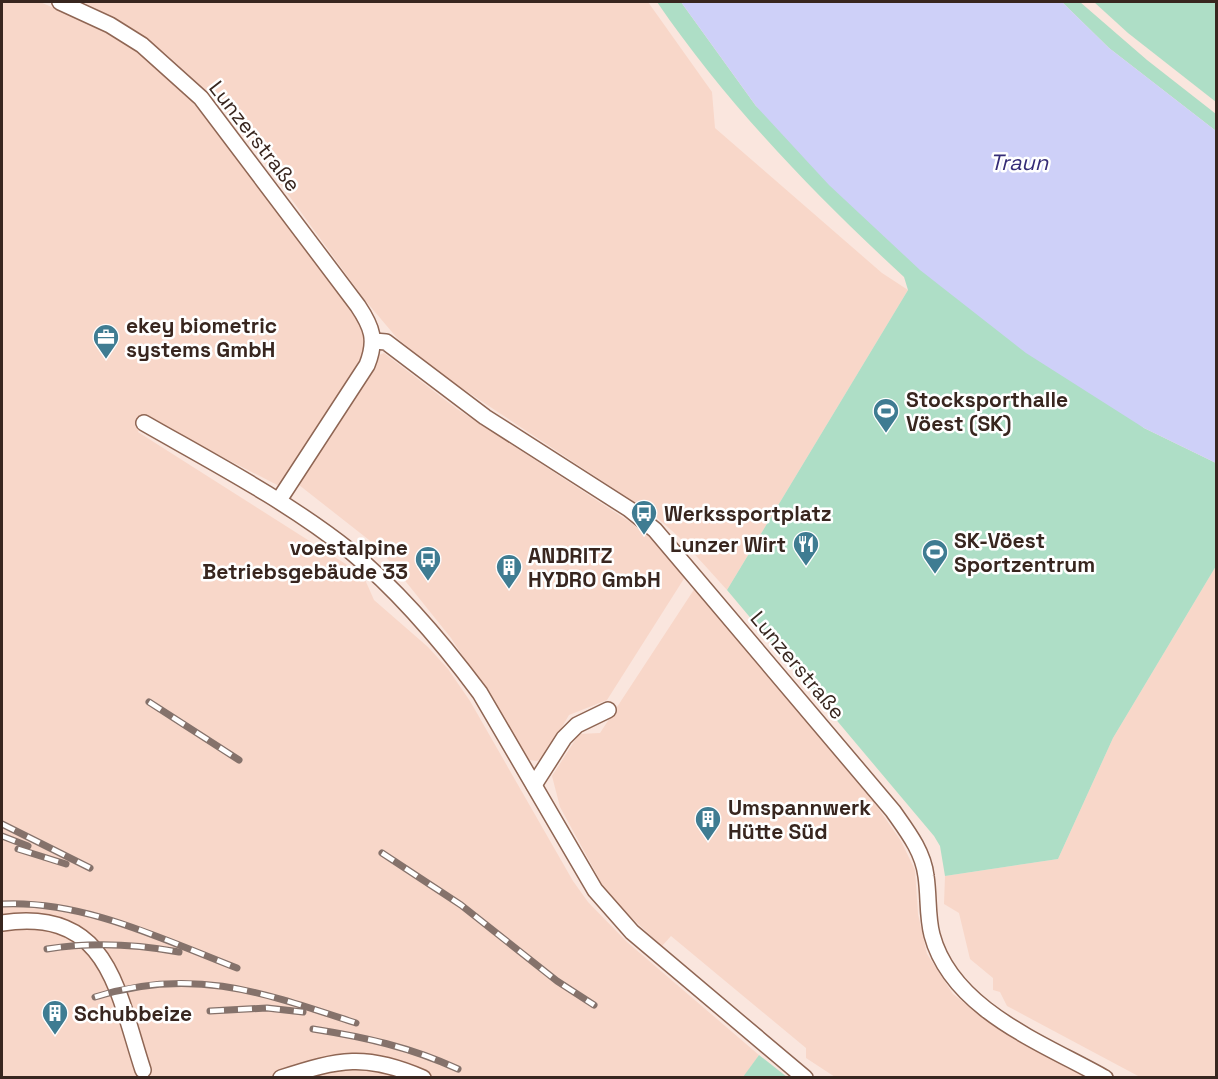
<svg xmlns="http://www.w3.org/2000/svg" width="1218" height="1079" font-family="'Space Grotesk',sans-serif">
	<style>
		.built { fill: #f8d7c9 }
		.green { fill: #aedec6 }
		.water { fill: #ced0f8 }
		.lines { fill: none; stroke-linecap: round; stroke-linejoin: round }
		.minor-casing { stroke: #8f6654; stroke-width: 18 }
		.minor { stroke: #fff; stroke-width: 15 }
		.rail-casing { stroke: #85726b; stroke-width: 7 }
		.rail { stroke: #fff; stroke-width: 4.5; stroke-dasharray: 14; stroke-linecap: butt }
		.labels { text-anchor: middle; dominant-baseline: central; stroke-width: 5; stroke-linejoin: round; paint-order: stroke }
		.street-label { font-size: 21px; fill: #38261f; stroke: #fff }
		.poi-label { font-size: 21px; font-weight: bold; fill: #38261f; stroke: #fff; text-anchor: start }
		.water-label { font-size: 22px; font-style: italic; fill: #352c77; stroke: #fff }
	</style>
	<rect width="100%" height="100%" fill="#fae6de"/>
	<g class="built">
		<path d="M2,2H40L99,27L142,55L172,79L221,135L234,119L202,87L165,53L123,23L83,2H648L712,92L715,128L882,273L908,290L727,590L679,537L655,516L436,371L397,338L364,299L234,120L221,136L353,311L364,327L367,340L365,351L281,487L147,418L138,432L363,575L374,600L428,647L448,669L470,701L573,881L588,902L627,942L759,1055L743,1078H2Z"/>
		<path d="M384,353L457,409L630,522L658,544L685,577L607,700L569,715L545,756L537,761L529,760L521,751L504,720L451,638L378,547L299,485L377,356Z"/>
		<path d="M1216,566V1077H1140L1007,1006L1000,992L993,990V978L970,959L959,913L944,904L945,876L1058,859L1113,738Z"/>
		<path d="M695,588L876,805L901,841L915,870L918,914L927,954L953,994L994,1026L1087,1077H835L806,1058V1048L671,936L662,946L609,897L560,807L552,776L579,734L600,733Z"/>
	</g>
	<g class="green">
		<path d="M657,2H681L756,106L1144,428L1216,463V566L1113,738L1058,859L945,876L940,846L934,836L727,590L908,290L904,277C813,193 727,104 657,2Z"/>
		<path d="M1062,2H1080L1147,60L1216,114V131L1109,48Z"/>
		<path d="M1094,2H1216V102L1128,33Z"/>
		<path d="M759,1055L787,1077H743Z"/>
	</g>
	<path class="water" d="M681,2H1062L1109,48L1216,131V463L1144,428L1026,353L920,270L829,185L756,106Z"/>
	<g class="lines">
		<g class="minor-casing">
			<g id="minor">
				<path d="M60,2L110,25L142,45L201,98L358,306C372,327 377,340 367,365L279,500"/>
				<path d="M374,341L386,342L485,417L629,509L655,530L893,811C907,831 923,851 926,876C929,896 927,916 932,935C952,1010 1043,1043 1105,1078"/>
				<path d="M144,423C214,463 287,501 350,551C400,592 442,642 480,693L595,890L632,932L805,1078"/>
				<path d="M534,785L564,738L577,725L608,710"/>
				<path d="M2,923C109,907 117,991 143,1070"/>
				<path d="M281,1078C339,1059 366,1053 423,1078"/>
			</g>
		</g>
		<use href="#minor" class="minor"/>
		<g class="rail-casing">
			<g id="rail">
				<path d="M149,702L239,760"/>
				<path d="M2,824L90,868"/>
				<path d="M2,836L28,846"/>
				<path d="M18,849L66,864"/>
				<path d="M382,853L461,905L557,981L594,1005"/>
				<path d="M2,904C83,900 162,939 237,968"/>
				<path d="M47,949C91,942 135,944 179,952"/>
				<path d="M95,997C192,966 265,993 356,1023"/>
				<path d="M210,1011L267,1008L303,1012"/>
				<path d="M313,1029C364,1037 410,1047 458,1069"/>
			</g>
		</g>
		<use href="#rail" class="rail"/>
	</g>
	<defs>
		<g id="office-pin" transform="scale(1.35)"><path d="M0 17L-7.5 6A9.5 9.5 0 1 1 7.5 6Z" fill="#3f7c92" stroke="#fff"/><path d="M-6-3h4V-5.5h4V-3h4V5H-6ZM-1-4.5V-3h2v-1.5ZM-6 0V1H6V0Z" fill="#fff"/></g>
		<g id="stadium-pin" transform="scale(1.35)"><path d="M0 17L-7.5 6A9.5 9.5 0 1 1 7.5 6Z" fill="#3f7c92" stroke="#fff"/><path d="M0-5a6.5 5 0 1 0 0 10a6.5 5 0 1 0 0-10ZM-3.5-1.8h7v3.6h-7Z" fill="#fff"/></g>
		<g id="bus-pin" transform="scale(1.35)"><path d="M0 17L-7.5 6A9.5 9.5 0 1 1 7.5 6Z" fill="#3f7c92" stroke="#fff"/><path d="M-5-6H5V4H4V6H2V4H-2V6H-4V4H-5ZM-3.5-4V0h7V-4ZM-3.5 1.2v1.5H-2V1.2ZM2 1.2v1.5H3.5V1.2Z" fill="#fff"/></g>
		<g id="restaurant-pin" transform="scale(1.35)"><path d="M0 17L-7.5 6A9.5 9.5 0 1 1 7.5 6Z" fill="#3f7c92" stroke="#fff"/><path d="M-5-6h1v4h1v-4h1v4h1v-4h1v5L-1.5 .5V6h-2V.5L-5-1ZM5-6V6H3V1.5H1.5Q1.5-4 5-6Z" fill="#fff"/></g>
		<g id="building-pin" transform="scale(1.35)"><path d="M0 17L-7.5 6A9.5 9.5 0 1 1 7.5 6Z" fill="#3f7c92" stroke="#fff"/><path d="M-4-6H4V6H1V3H-1V6H-4ZM-2.5-4.3h1.7v1.8h-1.7ZM.8-4.3h1.7v1.8H.8ZM-2.5-1h1.7V.8h-1.7ZM.8-1h1.7V.8H.8Z" fill="#fff"/></g>
	</defs>
	<g fill-rule="evenodd">
		<use href="#office-pin" x="106" y="337"/>
		<use href="#stadium-pin" x="886" y="411"/>
		<use href="#bus-pin" x="644" y="513"/>
		<use href="#restaurant-pin" x="806" y="544"/>
		<use href="#stadium-pin" x="935" y="552"/>
		<use href="#bus-pin" x="428" y="559"/>
		<use href="#building-pin" x="509" y="567"/>
		<use href="#building-pin" x="708" y="819"/>
		<use href="#building-pin" x="55" y="1013"/>
	</g>
	<g class="labels">
		<g class="street-label">
			<text transform="translate(255 136) rotate(52)">Lunzerstraße</text>
			<text transform="translate(798 665) rotate(50)">Lunzerstraße</text>
		</g>
		<g class="poi-label">
			<text x="126" y="325">ekey biometric<tspan x="126" dy="24">systems GmbH</tspan></text>
			<text x="906" y="399">Stocksporthalle<tspan x="906" dy="24">Vöest (SK)</tspan></text>
			<text x="664" y="513">Werkssportplatz</text>
			<text x="954" y="540">SK-Vöest<tspan x="954" dy="24">Sportzentrum</tspan></text>
			<text x="786" y="544" text-anchor="end">Lunzer Wirt</text>
			<text x="408" y="547" text-anchor="end">voestalpine<tspan x="408" dy="24">Betriebsgebäude 33</tspan></text>
			<text x="528" y="555">ANDRITZ<tspan x="528" dy="24">HYDRO GmbH</tspan></text>
			<text x="728" y="807">Umspannwerk<tspan x="728" dy="24">Hütte Süd</tspan></text>
			<text x="74" y="1013">Schubbeize</text>
		</g>
		<g class="water-label">
			<text x="1019" y="162">Traun</text>
		</g>
	</g>
	<rect width="1218" height="1079" fill="none" stroke="#38261f" stroke-width="6"/>
</svg>
